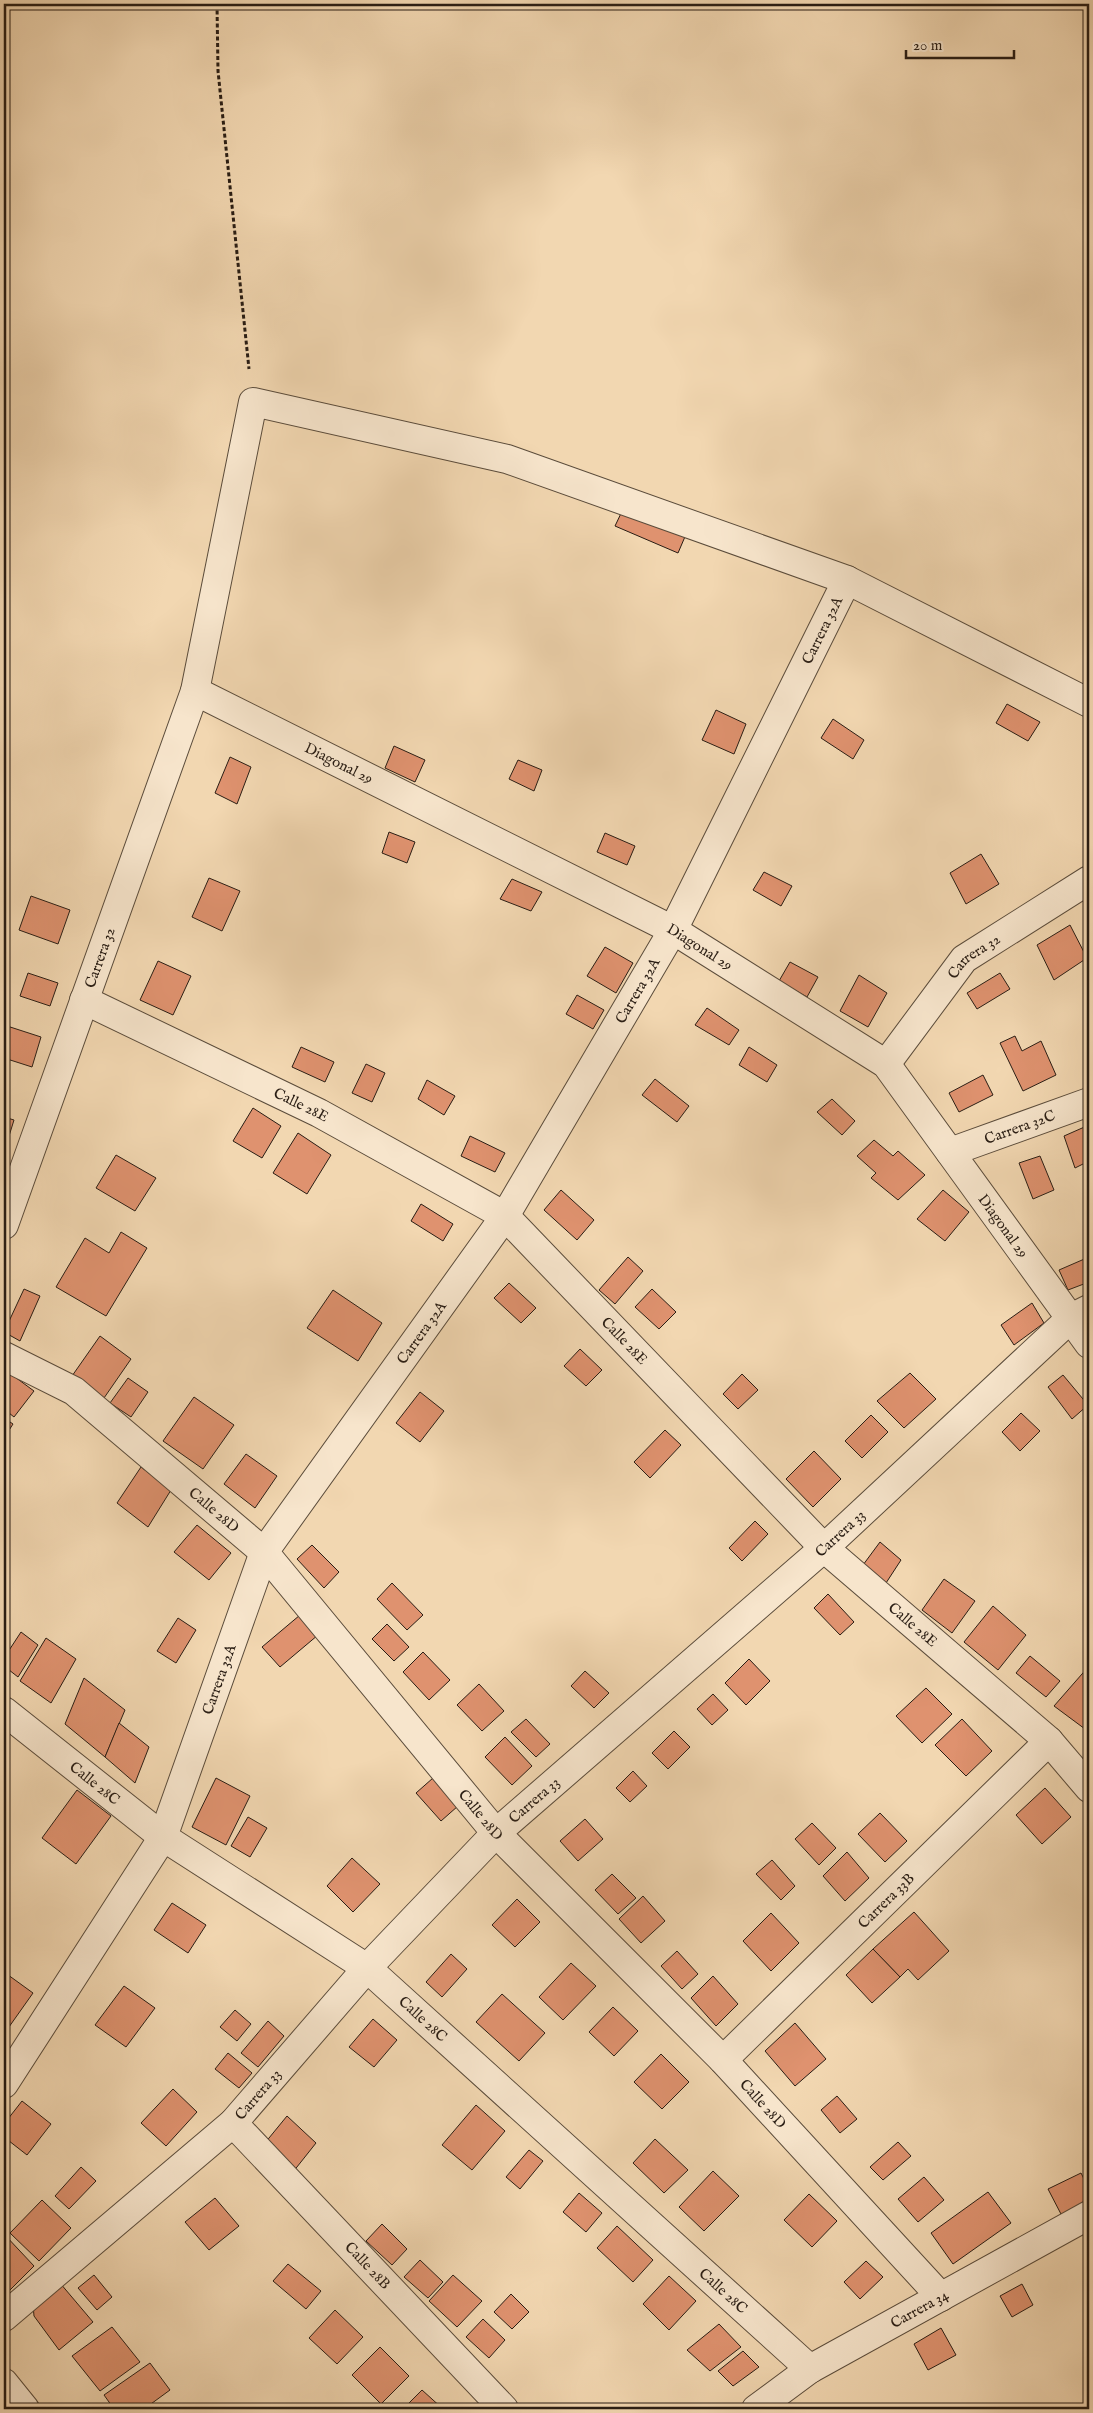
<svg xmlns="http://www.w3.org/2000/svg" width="1093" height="2413" font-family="'IM FELL English',serif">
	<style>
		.building { fill: #df926f; stroke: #291d14 }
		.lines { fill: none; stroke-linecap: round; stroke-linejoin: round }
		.minor-casing { stroke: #5b4c3b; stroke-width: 30 }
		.path { stroke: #291d14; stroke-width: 3; stroke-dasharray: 4 2.5; stroke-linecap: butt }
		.minor { stroke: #f7e5cc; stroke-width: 28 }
		.labels { text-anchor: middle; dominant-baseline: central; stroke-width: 4; stroke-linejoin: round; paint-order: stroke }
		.street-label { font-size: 15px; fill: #291d14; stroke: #f7e5cc }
	</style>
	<rect width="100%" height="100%" fill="#f2d7b1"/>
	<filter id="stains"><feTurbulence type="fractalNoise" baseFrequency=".004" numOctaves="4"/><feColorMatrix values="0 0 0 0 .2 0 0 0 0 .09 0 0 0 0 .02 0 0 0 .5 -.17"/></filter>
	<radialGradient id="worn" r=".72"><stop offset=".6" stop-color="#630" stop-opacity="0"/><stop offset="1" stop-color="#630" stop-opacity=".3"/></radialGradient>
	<g class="building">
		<path d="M625,505L687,532L678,553L615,526Z"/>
		<path d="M1007,704L1040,722L1028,741L996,723Z"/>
		<path d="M716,710L746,724L734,754L702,740Z"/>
		<path d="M833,719L864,740L853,759L821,738Z"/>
		<path d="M394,746L425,760L415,782L385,768Z"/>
		<path d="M230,757L251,767L237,804L215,793Z"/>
		<path d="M518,760L542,770L534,791L509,779Z"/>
		<path d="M389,832L415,842L407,863L382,853Z"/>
		<path d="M605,833L635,846L627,865L597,852Z"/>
		<path d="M981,854L999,884L966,904L950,873Z"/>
		<path d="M764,872L792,886L781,906L753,890Z"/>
		<path d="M209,878L240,891L222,931L192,917Z"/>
		<path d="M512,879L542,892L531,911L500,899Z"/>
		<path d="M31,896L70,910L58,944L19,930Z"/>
		<path d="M1070,925L1087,958L1054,980L1037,945Z"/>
		<path d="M605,947L633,963L616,993L587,976Z"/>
		<path d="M158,961L191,976L173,1015L140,1000Z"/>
		<path d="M790,962L818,977L807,997L779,981Z"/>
		<path d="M28,973L58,983L50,1006L20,996Z"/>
		<path d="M1000,973L1010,989L977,1009L967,993Z"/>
		<path d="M859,975L887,993L868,1027L840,1011Z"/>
		<path d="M577,995L604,1010L593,1029L566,1014Z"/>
		<path d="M707,1008L739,1030L729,1045L695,1025Z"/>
		<path d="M4,1025L41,1037L32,1067L4,1058Z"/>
		<path d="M1015,1036L1022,1051L1041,1041L1056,1075L1023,1091L1000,1043Z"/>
		<path d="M301,1047L334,1062L325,1082L292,1067Z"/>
		<path d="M749,1047L777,1065L767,1082L739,1065Z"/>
		<path d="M366,1064L385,1073L372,1102L352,1093Z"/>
		<path d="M983,1075L993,1095L959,1112L949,1093Z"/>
		<path d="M655,1079L689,1106L677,1122L642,1095Z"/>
		<path d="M427,1080L455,1096L444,1115L418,1099Z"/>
		<path d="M832,1099L855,1121L842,1135L817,1112Z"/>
		<path d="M253,1108L281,1126L262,1158L233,1141Z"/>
		<path d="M4,1117L14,1120L4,1152Z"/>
		<path d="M1089,1125V1161L1075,1168L1064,1136Z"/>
		<path d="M298,1133L331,1155L307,1194L273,1173Z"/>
		<path d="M470,1136L505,1153L495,1172L461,1156Z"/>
		<path d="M874,1140L893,1156L898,1151L925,1175L898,1200L871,1178L876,1173L857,1156Z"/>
		<path d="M116,1155L156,1178L135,1211L96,1188Z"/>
		<path d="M1040,1156L1054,1190L1033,1199L1019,1163Z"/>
		<path d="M561,1190L594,1220L577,1240L544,1210Z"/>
		<path d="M943,1190L969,1212L945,1241L917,1219Z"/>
		<path d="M421,1204L453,1224L443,1241L411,1221Z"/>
		<path d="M121,1232L147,1248L106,1316L56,1287L85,1238L109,1253Z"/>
		<path d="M628,1257L643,1271L615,1304L599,1290Z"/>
		<path d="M1089,1257V1282L1068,1290L1059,1270Z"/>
		<path d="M509,1283L536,1308L521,1323L494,1298Z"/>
		<path d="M24,1289L40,1296L20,1341L4,1332Z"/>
		<path d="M652,1289L676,1312L659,1329L635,1307Z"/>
		<path d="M333,1290L382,1323L358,1361L307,1328Z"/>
		<path d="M1032,1303L1044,1323L1014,1345L1001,1325Z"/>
		<path d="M100,1336L131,1359L104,1398L72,1376Z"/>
		<path d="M580,1349L602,1370L586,1386L564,1366Z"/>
		<path d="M4,1369L34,1391L14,1417L4,1409Z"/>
		<path d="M910,1373L936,1399L904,1428L877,1401Z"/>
		<path d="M742,1374L758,1390L738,1409L723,1394Z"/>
		<path d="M1063,1375L1088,1405L1072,1419L1048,1387Z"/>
		<path d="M128,1378L148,1392L131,1417L110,1403Z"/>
		<path d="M420,1392L444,1411L420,1442L396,1423Z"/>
		<path d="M194,1397L234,1425L203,1469L163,1441Z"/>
		<path d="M1021,1413L1040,1431L1020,1451L1002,1432Z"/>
		<path d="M871,1415L888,1432L862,1458L845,1441Z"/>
		<path d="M4,1418L13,1424L4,1438Z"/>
		<path d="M665,1430L681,1445L650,1478L634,1462Z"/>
		<path d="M814,1451L841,1479L813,1507L786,1479Z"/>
		<path d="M246,1454L277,1476L255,1508L224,1484Z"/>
		<path d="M141,1467L171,1490L148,1527L117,1503Z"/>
		<path d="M755,1521L768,1534L742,1561L729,1548Z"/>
		<path d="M197,1525L231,1553L209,1580L174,1552Z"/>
		<path d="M880,1542L901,1560L886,1583L863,1565Z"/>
		<path d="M312,1545L339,1572L324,1588L297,1559Z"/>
		<path d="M944,1579L975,1601L952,1633L922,1610Z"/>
		<path d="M392,1583L423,1615L407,1630L377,1599Z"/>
		<path d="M828,1594L854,1622L840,1635L814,1608Z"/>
		<path d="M993,1606L1026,1635L998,1670L964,1642Z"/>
		<path d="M300,1615L318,1635L280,1667L262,1647Z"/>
		<path d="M178,1618L196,1630L176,1663L157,1651Z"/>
		<path d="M387,1624L409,1647L394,1661L372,1639Z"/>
		<path d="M21,1632L38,1645L18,1677L4,1666V1658Z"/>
		<path d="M46,1638L76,1659L51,1703L20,1681Z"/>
		<path d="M423,1652L450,1680L429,1700L403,1672Z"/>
		<path d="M1030,1656L1060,1681L1046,1697L1016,1673Z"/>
		<path d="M749,1659L770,1681L746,1705L725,1683Z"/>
		<path d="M1089,1666V1725L1085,1729L1054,1706Z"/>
		<path d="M585,1671L609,1693L594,1708L571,1686Z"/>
		<path d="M84,1678L125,1710L105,1757L65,1724Z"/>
		<path d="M479,1684L504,1711L482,1731L457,1705Z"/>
		<path d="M926,1688L952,1714L922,1743L896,1716Z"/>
		<path d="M713,1694L728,1710L712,1725L697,1709Z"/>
		<path d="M526,1719L550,1744L536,1757L511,1732Z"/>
		<path d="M962,1719L992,1751L966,1776L935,1745Z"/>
		<path d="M119,1723L149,1747L135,1783L105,1757Z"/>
		<path d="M674,1731L690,1747L668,1769L652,1753Z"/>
		<path d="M505,1737L532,1766L512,1785L485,1757Z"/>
		<path d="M633,1771L647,1786L630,1802L616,1788Z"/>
		<path d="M216,1778L250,1796L226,1845L192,1827Z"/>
		<path d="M433,1778L458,1806L441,1821L416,1793Z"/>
		<path d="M1045,1788L1071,1817L1042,1844L1016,1815Z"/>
		<path d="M77,1790L111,1816L76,1864L42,1838Z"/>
		<path d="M880,1813L907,1841L885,1862L858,1834Z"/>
		<path d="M248,1817L267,1828L250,1857L231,1846Z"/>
		<path d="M585,1819L603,1839L578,1861L560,1841Z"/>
		<path d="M812,1823L836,1848L819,1865L795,1839Z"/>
		<path d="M847,1852L869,1878L845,1901L823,1876Z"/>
		<path d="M352,1858L380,1884L353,1912L327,1886Z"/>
		<path d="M772,1860L795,1886L781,1900L756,1874Z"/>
		<path d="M612,1874L636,1898L618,1914L595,1890Z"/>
		<path d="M643,1896L665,1921L641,1943L619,1919Z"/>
		<path d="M517,1899L540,1922L515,1947L492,1925Z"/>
		<path d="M172,1903L206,1925L188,1953L154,1930Z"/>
		<path d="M914,1912L949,1951L918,1980L908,1969L900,1977L873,1949Z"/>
		<path d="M771,1913L799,1943L771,1971L743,1941Z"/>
		<path d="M873,1949L900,1977L872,2003L846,1975Z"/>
		<path d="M677,1951L698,1974L682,1989L661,1966Z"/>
		<path d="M451,1954L467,1969L442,1997L426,1982Z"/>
		<path d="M571,1963L596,1986L563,2020L539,1997Z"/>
		<path d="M4,1972L33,1993L4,2034Z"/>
		<path d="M713,1976L738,2004L716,2026L691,1998Z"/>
		<path d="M124,1986L155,2008L126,2047L95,2025Z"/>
		<path d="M502,1994L545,2033L519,2061L476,2022Z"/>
		<path d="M613,2007L638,2031L614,2056L589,2032Z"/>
		<path d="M235,2010L251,2024L237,2041L220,2027Z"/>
		<path d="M373,2019L397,2040L374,2067L349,2047Z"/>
		<path d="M268,2021L284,2036L258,2067L241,2053Z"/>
		<path d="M795,2023L826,2059L795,2086L765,2051Z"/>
		<path d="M228,2053L252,2073L239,2088L215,2069Z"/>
		<path d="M661,2054L689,2082L662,2109L634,2082Z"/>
		<path d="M173,2089L197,2112L166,2146L141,2123Z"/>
		<path d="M837,2096L857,2119L840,2133L821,2110Z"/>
		<path d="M22,2101L51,2124L27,2155L4,2137V2124Z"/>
		<path d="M476,2105L505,2131L472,2170L442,2145Z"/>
		<path d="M287,2116L316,2143L289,2177L260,2149Z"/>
		<path d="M655,2139L688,2170L664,2193L633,2163Z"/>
		<path d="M898,2142L911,2156L883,2180L870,2167Z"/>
		<path d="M529,2150L543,2161L520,2189L506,2177Z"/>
		<path d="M81,2167L96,2181L69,2209L55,2196Z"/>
		<path d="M713,2171L739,2196L704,2231L679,2207Z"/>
		<path d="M1081,2173L1089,2189V2202L1062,2216L1048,2189Z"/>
		<path d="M924,2177L944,2200L918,2222L898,2199Z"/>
		<path d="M988,2192L1011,2223L953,2264L931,2233Z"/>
		<path d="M579,2193L602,2213L586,2232L563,2212Z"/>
		<path d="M809,2194L837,2221L812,2247L784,2220Z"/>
		<path d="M215,2198L239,2226L209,2250L185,2222Z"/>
		<path d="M42,2200L71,2228L39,2261L10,2233Z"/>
		<path d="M382,2224L407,2249L392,2265L366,2241Z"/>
		<path d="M617,2226L653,2260L633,2282L597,2248Z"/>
		<path d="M4,2234L34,2266L4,2296Z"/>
		<path d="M420,2260L443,2282L428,2298L404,2277Z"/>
		<path d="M866,2261L883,2277L860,2299L844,2282Z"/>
		<path d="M288,2264L321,2291L306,2309L273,2281Z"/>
		<path d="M94,2275L112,2297L97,2310L78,2288Z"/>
		<path d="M453,2275L482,2301L457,2327L429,2301Z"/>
		<path d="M669,2276L696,2301L669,2330L643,2304Z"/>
		<path d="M60,2283L93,2322L59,2350L34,2316L33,2305Z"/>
		<path d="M1022,2284L1033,2305L1012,2317L1000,2296Z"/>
		<path d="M511,2294L529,2312L512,2329L494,2312Z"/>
		<path d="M335,2310L363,2337L337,2364L309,2338Z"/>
		<path d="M483,2319L505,2340L489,2358L466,2337Z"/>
		<path d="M719,2324L741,2347L710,2371L687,2350Z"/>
		<path d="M112,2327L140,2362L100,2391L72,2356Z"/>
		<path d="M941,2328L956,2355L928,2370L914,2344Z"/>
		<path d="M380,2347L409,2376L381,2404L352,2375Z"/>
		<path d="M743,2351L759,2367L733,2386L718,2371Z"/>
		<path d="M150,2363L170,2390L144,2409H114L104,2395Z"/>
		<path d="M422,2390L443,2409H409L406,2406Z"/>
	</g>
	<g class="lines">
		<g class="minor-casing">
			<g id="minor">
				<path id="s1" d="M195,691L673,930L886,1064L1089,1344"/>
				<path id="s2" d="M84,1000L319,1113L505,1216L824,1548L1049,1741L1089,1788"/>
				<path id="s3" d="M886,1064L964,959L1089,880"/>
				<path id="s4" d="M950,1152L1089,1102"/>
				<path id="s5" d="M4,1225L195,691L253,402L507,459L847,580L1089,703"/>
				<path id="s6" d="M4,1356L74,1391L264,1552L496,1833L723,2060L941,2297"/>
				<path id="s7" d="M4,1711L163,1837L367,1968L810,2369"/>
				<path id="s8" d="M723,2060L1049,1741"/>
				<path id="s9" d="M4,2084L163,1837L264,1552L505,1216L673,930L847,580"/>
				<path id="s10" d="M233,2123L504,2409"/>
				<path id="s11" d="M4,2317L233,2123L367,1968L496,1833L824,1548L1071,1318L1089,1309"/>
				<path d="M4,2383L25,2409"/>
				<path id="s12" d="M756,2409L810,2369L1089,2215"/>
			</g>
		</g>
		<path class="path" d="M217,4L218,71L249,369"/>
		<use href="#minor" class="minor"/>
	</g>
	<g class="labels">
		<g class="street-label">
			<text stroke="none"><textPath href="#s9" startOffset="1676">Carrera 32A</textPath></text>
			<text stroke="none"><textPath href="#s1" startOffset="161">Diagonal 29</textPath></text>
			<text stroke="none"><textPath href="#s1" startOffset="566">Diagonal 29</textPath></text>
			<text stroke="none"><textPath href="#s5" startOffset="284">Carrera 32</textPath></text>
			<text stroke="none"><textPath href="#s3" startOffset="140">Carrera 32</textPath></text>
			<text stroke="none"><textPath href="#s9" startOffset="1271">Carrera 32A</textPath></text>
			<text stroke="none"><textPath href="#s2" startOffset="241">Calle 28E</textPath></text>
			<text stroke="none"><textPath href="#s4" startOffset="74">Carrera 32C</textPath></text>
			<text stroke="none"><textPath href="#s1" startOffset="986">Diagonal 29</textPath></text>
			<text stroke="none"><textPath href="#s9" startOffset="866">Carrera 32A</textPath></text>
			<text stroke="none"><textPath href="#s2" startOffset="646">Calle 28E</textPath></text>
			<text stroke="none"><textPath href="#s6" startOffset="262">Calle 28D</textPath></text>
			<text stroke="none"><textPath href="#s11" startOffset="1148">Carrera 33</textPath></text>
			<text stroke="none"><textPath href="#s2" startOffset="1051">Calle 28E</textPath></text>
			<text stroke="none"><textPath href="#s9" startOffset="461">Carrera 32A</textPath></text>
			<text stroke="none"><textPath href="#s7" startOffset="116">Calle 28C</textPath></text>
			<text stroke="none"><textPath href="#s11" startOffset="742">Carrera 33</textPath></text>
			<text stroke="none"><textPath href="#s6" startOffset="668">Calle 28D</textPath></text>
			<text stroke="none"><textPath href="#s8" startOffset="228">Carrera 33B</textPath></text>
			<text stroke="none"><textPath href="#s7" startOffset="521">Calle 28C</textPath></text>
			<text stroke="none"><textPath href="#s11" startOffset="338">Carrera 33</textPath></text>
			<text stroke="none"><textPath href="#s6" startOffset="1072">Calle 28D</textPath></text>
			<text stroke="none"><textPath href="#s10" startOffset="196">Calle 28B</textPath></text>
			<text stroke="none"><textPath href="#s7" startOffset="926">Calle 28C</textPath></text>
			<text stroke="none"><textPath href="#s12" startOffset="192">Carrera 34</textPath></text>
		</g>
	</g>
	<rect width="1093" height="2413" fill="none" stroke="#f2d7b1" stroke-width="20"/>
	<rect x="5" y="5" width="1083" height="2403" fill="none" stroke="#291d14" stroke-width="2.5"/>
	<rect x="10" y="10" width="1073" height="2393" fill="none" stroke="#291d14"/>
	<path d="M906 50v8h108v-8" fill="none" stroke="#291d14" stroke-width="2.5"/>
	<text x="913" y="50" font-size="15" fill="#291d14" stroke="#f7e5cc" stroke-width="4" paint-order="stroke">20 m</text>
	<rect width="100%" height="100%" filter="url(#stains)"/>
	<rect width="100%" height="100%" fill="url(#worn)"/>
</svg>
